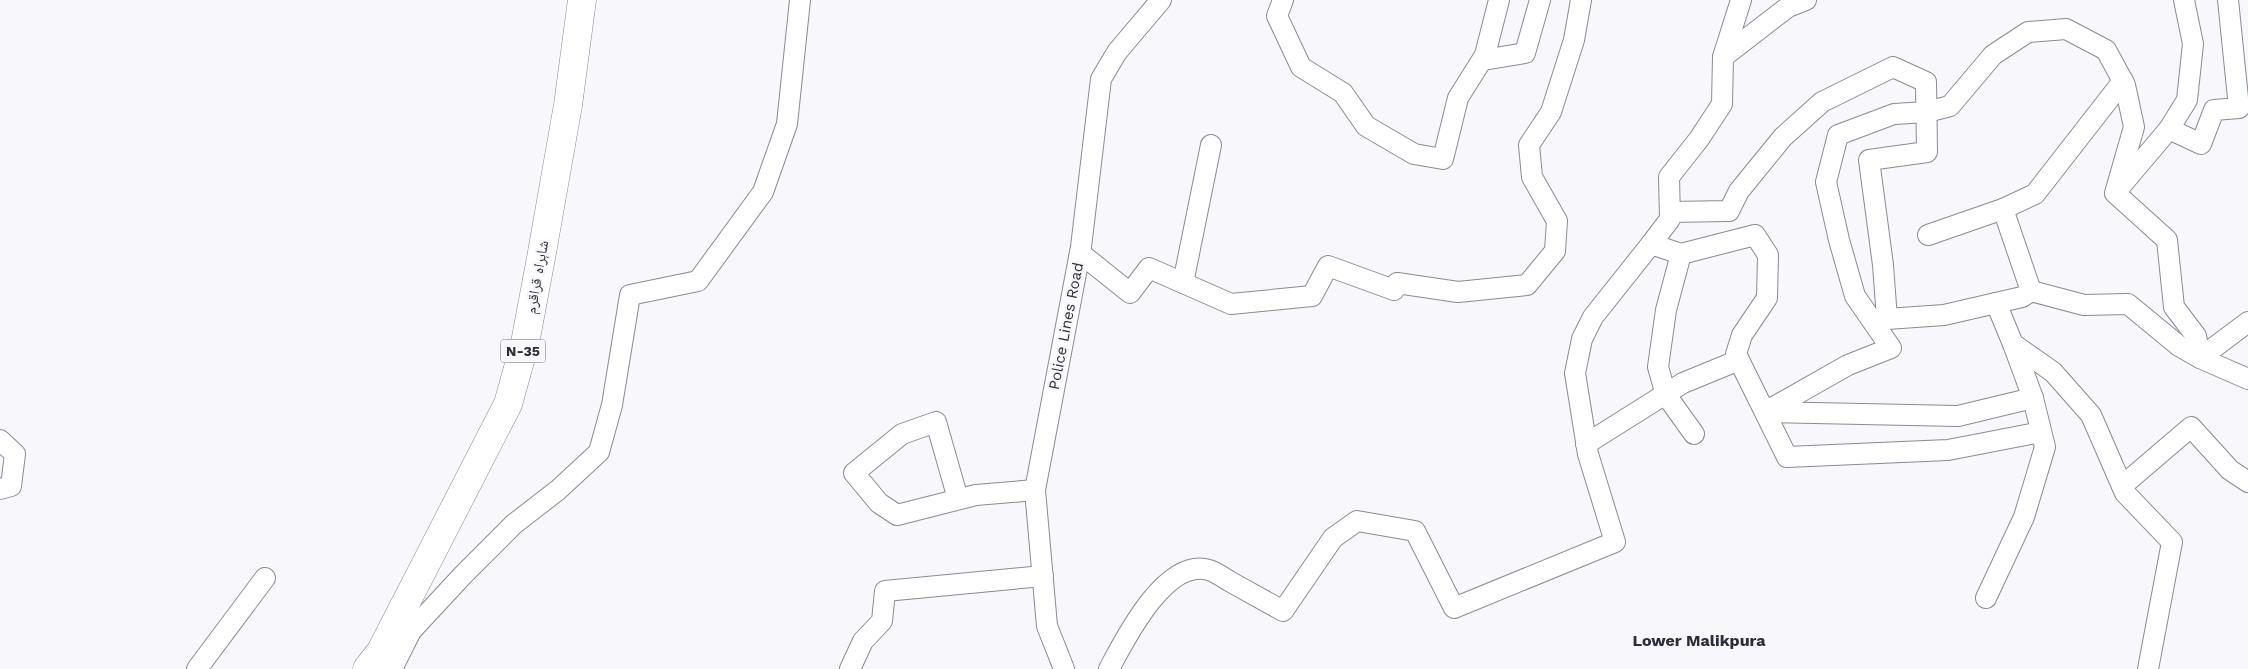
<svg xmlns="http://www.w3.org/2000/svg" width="2248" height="669" font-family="'Work Sans','Noto Naskh Arabic',sans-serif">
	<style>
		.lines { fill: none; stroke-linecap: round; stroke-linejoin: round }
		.minor-casing { stroke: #878a99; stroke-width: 22 }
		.highway-casing { stroke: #878a99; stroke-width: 29 }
		.minor { stroke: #fff; stroke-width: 20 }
		.highway { stroke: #fff; stroke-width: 28 }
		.labels { text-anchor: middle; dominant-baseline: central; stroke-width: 5; stroke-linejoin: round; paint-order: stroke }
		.shield { fill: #f8f8fc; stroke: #696a6f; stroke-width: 1 }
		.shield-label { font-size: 14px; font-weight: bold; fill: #2c2d33 }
		.street-label { font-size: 15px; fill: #2c2d33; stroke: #f8f8fc }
		.neighbourhood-label { font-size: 16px; font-weight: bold; fill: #2b2e3a; stroke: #f8f8fc }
	</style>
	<rect width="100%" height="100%" fill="#f8f8fc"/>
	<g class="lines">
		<g class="minor-casing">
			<g id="minor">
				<path d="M1283,0L1277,16L1301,67L1343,93L1366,126L1414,154L1443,159L1458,98L1485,55L1499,0"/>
				<path d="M1741,0L1723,57L1722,104L1699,139L1669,177L1670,219L1651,244L1681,254L1755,235L1768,255L1767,298L1742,335L1736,354L1787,457L1948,450L2041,432"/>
				<path d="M1723,57L1788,7L1806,0"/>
				<path d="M1483,60L1525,53L1540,0"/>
				<path d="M2169,129L2201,144L2214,110L2239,108L2228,0"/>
				<path d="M2119,188L2169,129L2187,100L2193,44L2184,0"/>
				<path d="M2003,209L2031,291"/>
				<path d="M1670,212L1729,211L1739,191L1783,137L1822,102L1893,67L1926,82L1927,152L1869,160L1883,265L1887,319L1944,315L2022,297L2031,291L2084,305L2128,304L2179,346L2200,358L2248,379"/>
				<path d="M1928,235L2003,209L2035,194L2123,81"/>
				<path d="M1080,253L1130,293L1149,268L1231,304L1312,296L1328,266L1394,290L1397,283L1458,292L1527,285L1555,251L1557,221L1532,177L1529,145L1551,112L1574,40L1581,0"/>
				<path d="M1681,254L1666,310L1658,367L1666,395L1694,434"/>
				<path d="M1183,283L1211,145"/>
				<path d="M1996,303L2013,344L2053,372L2091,415L2125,493L2172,542L2148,669"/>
				<path d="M1765,412L1848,365L1891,348L1855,296L1839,240L1826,182L1838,135L1894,114L1927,112L1950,106L1993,55L2028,32L2066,29L2106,50L2125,85L2134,127L2115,193L2167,240L2174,307L2196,336L2200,358L2248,322"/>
				<path d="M1767,412L1958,416L2033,398"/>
				<path d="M0,440L15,454L11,486L0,489"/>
				<path d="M1586,444L1683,383L1739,360"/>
				<path d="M2122,486L2191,427L2230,470L2248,482"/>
				<path d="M958,499L936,422L902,434L854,473L879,503L897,515L976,495L1035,490"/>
				<path d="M1986,598L2024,517L2045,447L2033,398L2013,344"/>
				<path d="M197,669L265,578"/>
				<path d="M392,669L411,631L463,575L514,524L558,490L599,452L612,405L630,295L698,281L763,192L787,124L800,0"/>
				<path d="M850,669L863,641L882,621L885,591L1043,576"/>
				<path d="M1064,669L1047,626L1035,490L1081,247L1101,79L1117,52L1161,0"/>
				<path d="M1109,669C1125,639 1166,557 1209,570C1215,572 1223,577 1229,581C1247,591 1265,601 1283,611L1333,538L1357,521L1415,531L1454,608L1615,542L1588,454L1575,373L1582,339L1593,317L1651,244"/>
			</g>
		</g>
		<g class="highway-casing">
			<path id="highway" d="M367,669L381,651L508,404L525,343L541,258L568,105L582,0"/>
		</g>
		<use href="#minor" class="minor"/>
		<use href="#highway" class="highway"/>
	</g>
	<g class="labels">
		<rect class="shield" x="500.5" y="339.5" width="45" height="23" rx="4"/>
		<g class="shield-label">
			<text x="523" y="351">N-35</text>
		</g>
		<g class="street-label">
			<text transform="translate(537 277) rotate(-80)">شاہراہ قراقرم</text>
			<text transform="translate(1066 326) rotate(-79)">Police Lines Road</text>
		</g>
		<g class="neighbourhood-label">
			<text x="1699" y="640">Lower Malikpura</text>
		</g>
	</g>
</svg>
